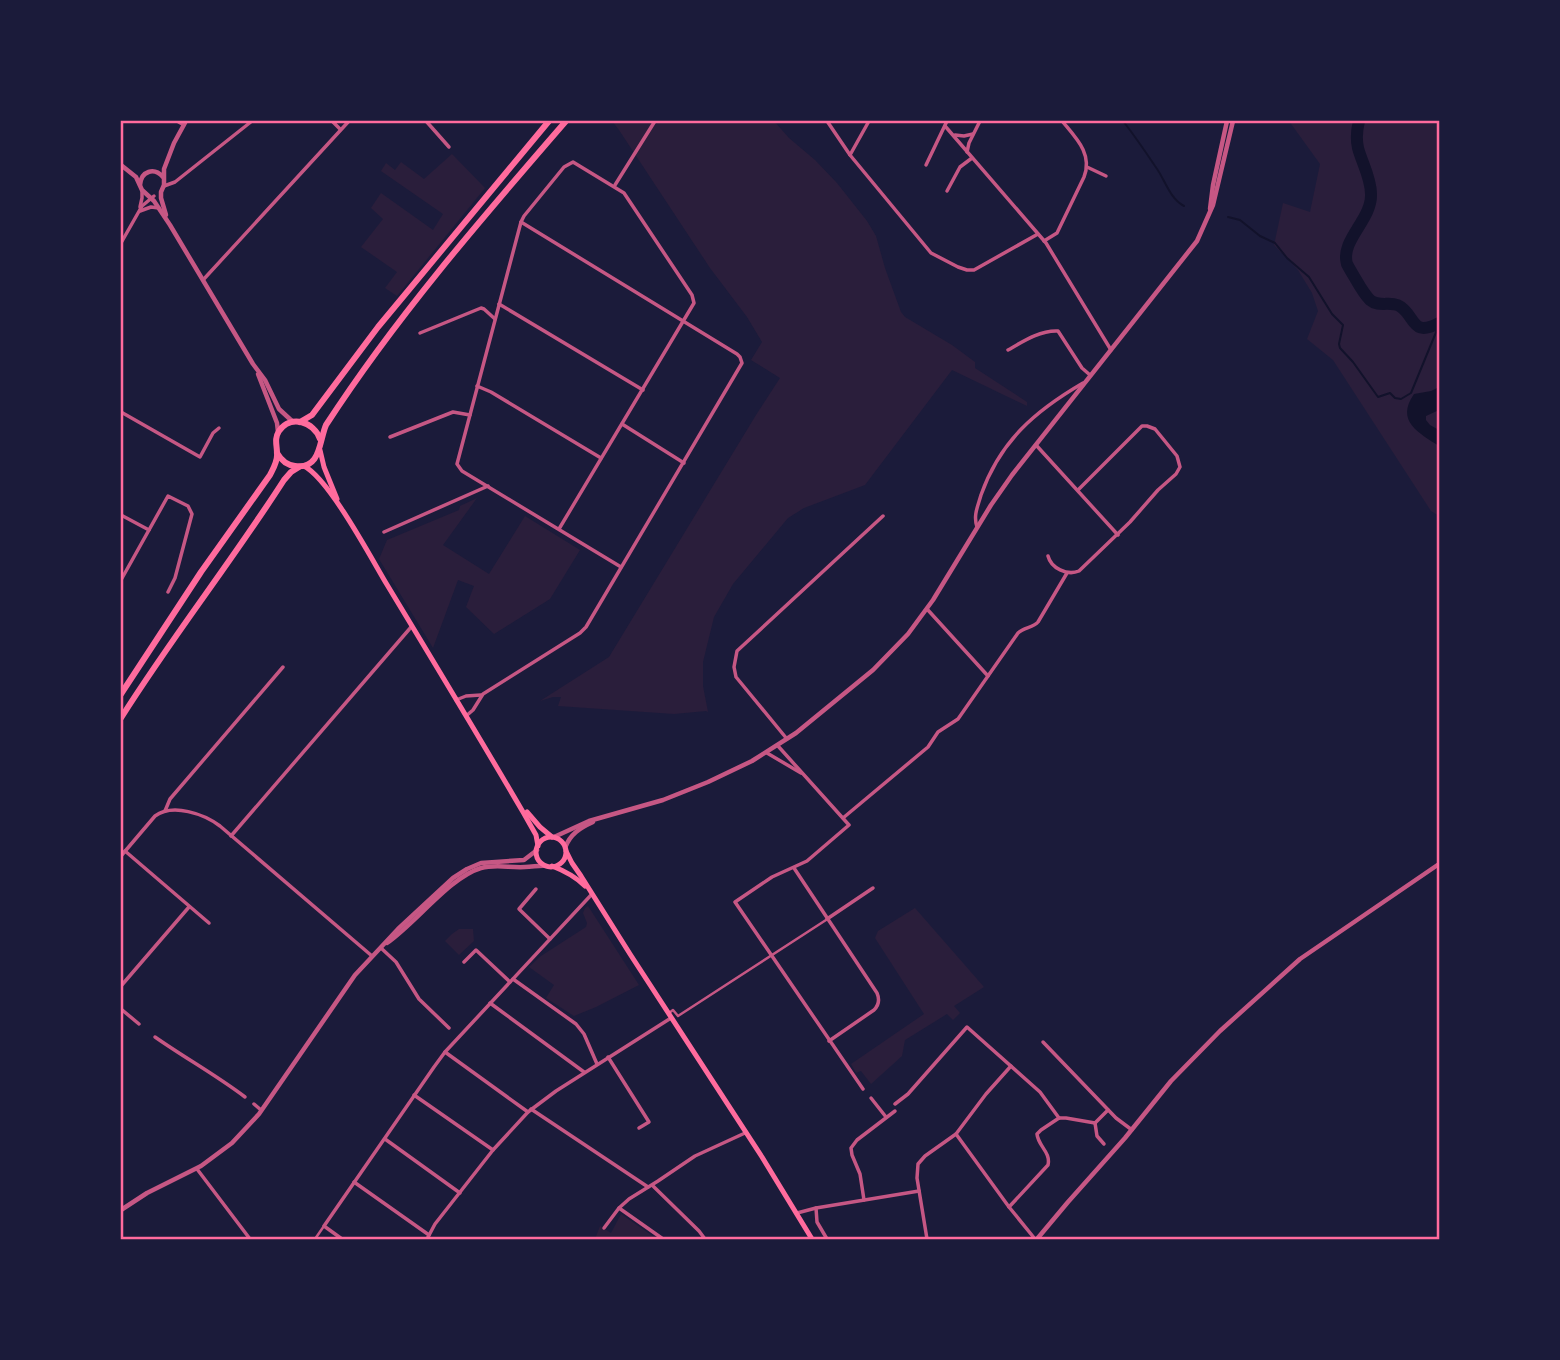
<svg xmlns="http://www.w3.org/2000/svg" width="1560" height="1360" font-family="Georgia,serif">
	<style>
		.green { fill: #2a1e3b }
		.water { fill: #12122b }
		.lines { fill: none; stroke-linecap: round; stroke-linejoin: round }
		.stream { stroke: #12122b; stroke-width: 2 }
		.river { stroke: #12122b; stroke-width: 12 }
		.pedestrian { stroke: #c65784; stroke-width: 2.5 }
		.minor { stroke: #c65784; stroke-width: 3.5 }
		.tertiary { stroke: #c65784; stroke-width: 4.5 }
		.secondary { stroke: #ff6b9d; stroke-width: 5 }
		.trunk { stroke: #ff6b9d; stroke-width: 6 }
		.neatline { fill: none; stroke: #ff6b9d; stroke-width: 2.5 }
	</style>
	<rect width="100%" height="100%" fill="#1b1b3a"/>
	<g class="green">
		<path d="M612,121H774L789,138L815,160L837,183L867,221L876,236L885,268L901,312L905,317L952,345L975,362V368L1027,402V406L952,370L865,485L804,508L788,518L733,584L714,617L703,662V686L708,712L706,711L674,714L558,706L561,697H553L540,701L609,657L756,415L780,378L751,360L762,342L747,317L710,268L619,130Z"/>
		<path d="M1289,121H1439V516L1431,511L1333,360L1307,339L1318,311L1312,293L1298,270L1274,245L1283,203L1310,212L1320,164Z"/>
		<path d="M452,154L485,188L397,296L385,288L397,272L361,247L383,219L371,208L381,193L433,230L443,214L381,171L386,163L395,170L401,162L424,179Z"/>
		<path d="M477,498L443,545L489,574L525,516L580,550L550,599L494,634L466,607L474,586L458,580L433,648L379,559L387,540L459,510L460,506Z"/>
		<path d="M588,906L639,985L596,1007L574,1016L546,998L554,985L529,967L541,956L586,927L587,923L583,913L585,908Z"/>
		<path d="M915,908L984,987L954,1006L960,1013L953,1020L947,1014L905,1040L902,1056L871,1084L861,1071L856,1073L851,1064L924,1014L875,938L878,931Z"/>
		<path d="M459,929H473L474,941L459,955L445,941L452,934Z"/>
		<path d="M621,1214L657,1239H595L600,1226L611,1233Z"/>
	</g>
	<path class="water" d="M1439,387V410L1426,416V420L1430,425L1439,430V446C1419,433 1395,421 1414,394L1431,391Z"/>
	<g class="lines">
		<g class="stream">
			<path d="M1123,121C1134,135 1145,151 1155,166C1165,179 1169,198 1184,206"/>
			<path d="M1228,217L1240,220L1260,236L1275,243L1287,258L1309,277L1332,314L1343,325L1339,344L1340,348L1353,362L1378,397L1390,393L1395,398L1401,399L1411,393L1439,325"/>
		</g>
		<path class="river" d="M1359,121C1357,129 1356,139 1358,148C1362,163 1371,178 1371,194C1372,220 1340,240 1347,264C1349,268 1352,273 1355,278C1359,285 1364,294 1370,300C1379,308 1392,300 1401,307C1416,318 1412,337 1439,323"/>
		<g class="pedestrian">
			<path d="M669,1013L673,1010L678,1016L826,920"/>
			<path d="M315,1239L324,1226"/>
		</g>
		<g class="minor">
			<path d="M177,121L184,125"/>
			<path d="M332,121L340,129"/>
			<path d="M426,121L449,147"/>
			<path d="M827,121L850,155L931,253L958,267L967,270H974L1038,234"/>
			<path d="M945,126L1046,243L1111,350"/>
			<path d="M955,135L964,136L973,134"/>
			<path d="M967,152L969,143L980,121"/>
			<path d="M850,155L869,121"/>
			<path d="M926,165L947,121"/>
			<path d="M1087,167L1106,176"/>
			<path d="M615,185L655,121"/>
			<path d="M164,186L175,182L252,121"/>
			<path d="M947,191L960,167L972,158"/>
			<path d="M140,207L142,198V191"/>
			<path d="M140,211L151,207L159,208"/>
			<path d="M1044,241L1057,233L1084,177C1093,154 1076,138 1062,121"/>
			<path d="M121,243L142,206L154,196"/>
			<path d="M203,280L349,121"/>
			<path d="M499,304L643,390"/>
			<path d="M420,333L481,308L484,309L495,319"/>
			<path d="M1008,350C1022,342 1040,330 1058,331L1082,368L1090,375"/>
			<path d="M477,386L491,392L601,458"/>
			<path d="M121,412L200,457L213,433L219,428"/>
			<path d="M622,424L684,463"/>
			<path d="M390,437L453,412L470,415"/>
			<path d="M1036,445L1118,535"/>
			<path d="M121,515L149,530"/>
			<path d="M977,527C973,515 978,506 981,495C1000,441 1035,411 1083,383"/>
			<path d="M559,529L694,303L692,295L624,193L573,162L564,167L524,216L521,222L457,464L462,471L621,567"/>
			<path d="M384,532L488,486"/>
			<path d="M1048,556C1051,568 1067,576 1079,571L1130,522L1158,490L1176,474L1180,467L1177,456L1155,429L1147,426H1142L1078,490"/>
			<path d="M121,580L168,496L188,506L192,514L175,578L168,592"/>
			<path d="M927,609L988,676"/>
			<path d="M456,700L466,696L481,695"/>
			<path d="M466,716L473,710L483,694L580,633L586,627L742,363L740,357L737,354L521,222"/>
			<path d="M787,739L736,677L734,667L737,651L883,516"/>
			<path d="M778,746L849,825L807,861L772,877L735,902L863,1089"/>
			<path d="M767,753L801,773"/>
			<path d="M165,811L170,799L283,667"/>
			<path d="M843,818L928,747L938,732L958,719L1018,633C1024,627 1033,628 1038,622L1067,573"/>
			<path d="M231,836L412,626"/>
			<path d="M125,851L209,923"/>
			<path d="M121,856L155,816C173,803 204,814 220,826L372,956"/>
			<path d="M794,868L877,993C880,1000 879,1005 874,1010L829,1041"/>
			<path d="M536,889L519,909L550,939"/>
			<path d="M827,919L873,888"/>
			<path d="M381,948L396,962L419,999L449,1028"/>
			<path d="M464,962L476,950L510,982"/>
			<path d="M513,979L576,1024L584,1034L597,1064"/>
			<path d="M121,986L189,907"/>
			<path d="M490,1003L584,1072"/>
			<path d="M121,1009L139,1024"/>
			<path d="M155,1037C185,1058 216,1075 245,1097"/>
			<path d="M1043,1042L1116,1118L1132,1130"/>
			<path d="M445,1052L528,1112"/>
			<path d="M608,1057L649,1122L639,1128"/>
			<path d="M414,1095L493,1150"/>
			<path d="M871,1098L886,1117"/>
			<path d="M254,1104L261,1110"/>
			<path d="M895,1104L908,1094L967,1027L1040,1092L1059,1118"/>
			<path d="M531,1109L648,1187"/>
			<path d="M1059,1118H1066L1095,1123"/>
			<path d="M1095,1123L1097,1136L1104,1144"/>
			<path d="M1095,1123L1108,1110"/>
			<path d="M956,1134L1009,1207L1035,1239"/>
			<path d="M385,1139L460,1193"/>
			<path d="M197,1169L250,1239"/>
			<path d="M354,1182L429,1235"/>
			<path d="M653,1186L699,1231L705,1239"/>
			<path d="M864,1200L860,1174L852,1155L851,1148L857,1140L895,1111"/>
			<path d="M1009,1207L1048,1165C1051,1152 1038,1146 1037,1134L1041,1130L1059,1118"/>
			<path d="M619,1208L663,1239"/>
			<path d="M816,1208L817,1222L827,1239"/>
			<path d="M797,1213L816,1208L919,1191"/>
			<path d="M604,1228L619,1208L629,1199L658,1181L695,1156L745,1133"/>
			<path d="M342,1239L324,1226L434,1067L445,1052L592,894"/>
			<path d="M427,1239L435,1224L493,1150L528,1112L556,1091L671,1018"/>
			<path d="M927,1239L917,1178L918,1164L925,1156L956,1134L986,1094L1011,1066"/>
		</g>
		<g class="tertiary">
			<path d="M121,165L136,177L142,190L154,201L170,225L253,364L265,380L279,409L292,421"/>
			<path d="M140,185C141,171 154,167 163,177"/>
			<path d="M1210,209L1213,185L1227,121"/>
			<path d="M166,215L161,198V192L164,185V169L174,143L186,121"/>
			<path d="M258,374L277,423L278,432"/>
			<path d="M554,837L589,821L663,800L708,782L752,761L796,733L873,670L908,634L933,600L991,505L1012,475L1197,241L1213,205L1233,121"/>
			<path d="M565,848C570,834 580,828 593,822"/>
			<path d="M387,943C416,923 450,877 481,868C496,864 510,868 525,867C533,867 540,865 547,866"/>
			<path d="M121,1210L147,1193L201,1166L232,1143L259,1114L355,975L398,929L453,878L467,869L481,863L524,860L537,850"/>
			<path d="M1037,1239L1068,1202L1125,1138L1171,1081L1220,1031L1300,959L1439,864"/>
		</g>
		<g class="secondary">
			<path d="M320,450L324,467L337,499"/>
			<path d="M304,466C329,479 370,556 386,583C432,659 478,735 523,812L536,835L538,846"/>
			<path d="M527,812L540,827L552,837"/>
			<circle cx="551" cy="852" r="15"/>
			<path d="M566,851L572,863L581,876L630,954L762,1157L812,1239"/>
			<path d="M552,866C565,871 576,877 585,886"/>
		</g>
		<g class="trunk">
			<path d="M300,422L312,415L378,327L549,121"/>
			<path d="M277,453C281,460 286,465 295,466C321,470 319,441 326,425C396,317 482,218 566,121"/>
			<path d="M121,694L201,572L270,475C273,469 278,461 277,453C277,445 274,439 279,431C291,414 314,422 320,439"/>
			<path d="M121,718C172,637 232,561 284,480L291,472L299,467"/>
		</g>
	</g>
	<rect width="1560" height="1360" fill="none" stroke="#1b1b3a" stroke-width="245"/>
	<rect x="122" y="122" width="1316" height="1116" class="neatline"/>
</svg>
